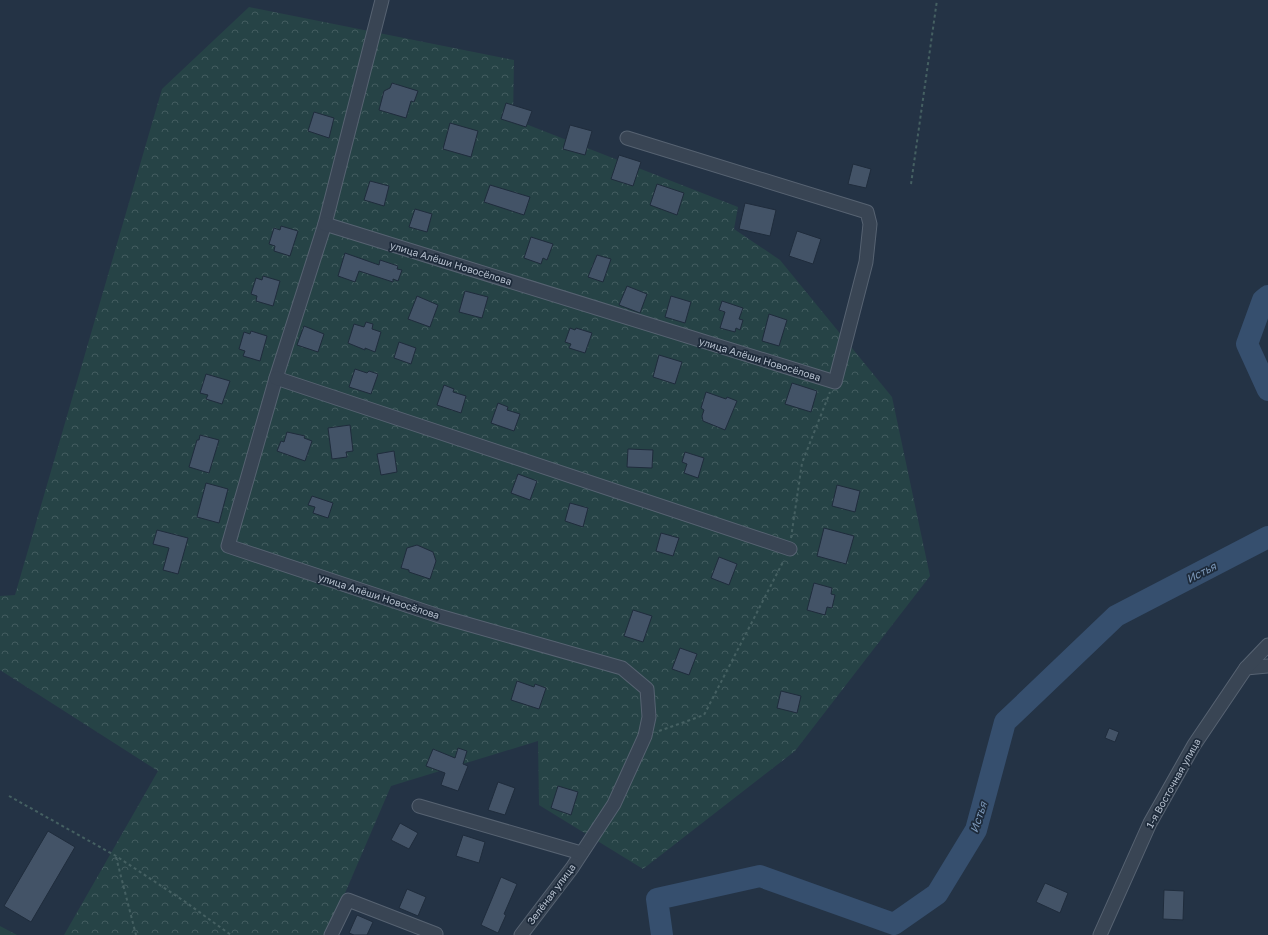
<svg xmlns="http://www.w3.org/2000/svg" width="1268" height="935" font-family="'Golos Text',sans-serif">
	<style>
		.forest { fill: url(#forest-crowns) }
		.lines { fill: none; stroke-linecap: round; stroke-linejoin: round }
		.river { stroke: #364f6e; stroke-width: 22 }
		.building { fill: #435367; stroke: #1f2c3c }
		.minor-casing { stroke: #576372; stroke-width: 15 }
		.path { stroke: #456062; stroke-width: 2; stroke-dasharray: 3 3; stroke-linecap: butt }
		.minor { stroke: #394554; stroke-width: 13 }
		.labels { text-anchor: middle; dominant-baseline: central; stroke-width: 3.5; stroke-linejoin: round; paint-order: stroke }
		.street-label { font-size: 10px; fill: #b6c0ce; stroke: #1d2a3a }
		.water-label { font-size: 11px; font-style: italic; fill: #7b97b8; stroke: #1d2a3a }
	</style>
	<defs>
		<pattern id="forest-crowns" width="20" height="18" patternUnits="userSpaceOnUse"><rect width="20" height="18" fill="#264346"/><path d="M2 6a3 3 0 1 1 6 0M12 15a3 3 0 1 1 6 0" fill="none" stroke="#435c60"/></pattern>
	</defs>
	<rect width="100%" height="100%" fill="#243345"/>
	<g class="forest">
		<path d="M249,7L514,60L513,119L738,207L734,229L780,260L892,397L930,576L795,751L643,869L539,805L538,741L391,786L327,935H64L158,771L0,670V596L15,595L162,89Z"/>
		<path d="M0,926L17,935H0Z"/>
	</g>
	<g class="lines">
		<g class="river">
			<path d="M1268,296L1263,300L1247,344L1268,390"/>
			<path d="M662,935L657,899L760,876L894,924L937,894L976,830L1005,722L1116,616L1268,537"/>
		</g>
	</g>
	<g class="building">
		<path d="M392,83L418,91L414,102L411,101L406,118L379,110L384,91L390,88Z"/>
		<path d="M506,103L532,111L526,127L501,119Z"/>
		<path d="M314,112L334,118L329,138L308,131Z"/>
		<path d="M450,123L478,131L471,157L443,149Z"/>
		<path d="M570,125L592,131L585,155L563,149Z"/>
		<path d="M619,155L641,162L633,186L611,179Z"/>
		<path d="M853,164L871,169L866,188L848,184Z"/>
		<path d="M370,181L389,186L384,206L364,200Z"/>
		<path d="M657,184L684,193L677,215L650,205Z"/>
		<path d="M490,185L530,197L524,215L484,202Z"/>
		<path d="M745,203L776,210L770,236L739,229Z"/>
		<path d="M415,209L432,214L427,232L409,227Z"/>
		<path d="M281,226L298,231L290,256L274,251L275,246L269,244L274,228L280,230Z"/>
		<path d="M797,231L821,239L813,264L789,256Z"/>
		<path d="M531,237L553,244L547,260L543,258L541,264L524,258Z"/>
		<path d="M345,253L379,265L380,260L398,266L397,269L402,270L398,281L393,279V282L359,271L355,282L338,276Z"/>
		<path d="M597,255L611,259L603,282L588,277Z"/>
		<path d="M263,276L280,281L273,306L256,301L257,296L251,294L256,278L262,280Z"/>
		<path d="M627,286L647,294L640,313L619,305Z"/>
		<path d="M465,291L488,297L482,318L459,312Z"/>
		<path d="M417,296L438,305L430,327L408,319Z"/>
		<path d="M671,296L691,302L685,323L665,317Z"/>
		<path d="M722,301L743,308L739,319L743,320L740,330L736,328L735,332L720,328L725,312L719,310Z"/>
		<path d="M769,314L787,320L779,346L762,341Z"/>
		<path d="M366,322L373,324L372,329L381,332L375,352L365,348V350L348,343L354,324L364,327Z"/>
		<path d="M304,326L324,334L318,352L297,345Z"/>
		<path d="M570,328L575,330L576,328L592,333L585,353L569,348L571,344L565,342Z"/>
		<path d="M251,331L267,336L260,361L243,356L245,351L239,349L244,332L250,334Z"/>
		<path d="M399,342L416,348L411,364L394,358Z"/>
		<path d="M659,355L682,362L675,384L653,377Z"/>
		<path d="M355,369L367,373L369,371L378,374L371,394L349,387Z"/>
		<path d="M206,374L230,381L222,404L206,399L208,395L200,393Z"/>
		<path d="M792,383L817,391L811,412L785,404Z"/>
		<path d="M444,385L454,389L453,392L466,396L461,413L437,405Z"/>
		<path d="M706,392L726,399L727,397L737,401L725,430L703,421L702,416L704,410L701,408Z"/>
		<path d="M498,403L508,407L507,410L520,414L514,431L491,423Z"/>
		<path d="M350,425L353,451L346,452L347,457L332,459L328,428Z"/>
		<path d="M287,432L305,436L304,438L312,441L305,461L277,451L281,441L284,442Z"/>
		<path d="M200,435L219,440L209,473L189,467L197,440H199Z"/>
		<path d="M628,449L653,450L652,468L627,467Z"/>
		<path d="M394,451L397,472L381,475L377,454Z"/>
		<path d="M685,452L704,458L698,478L684,473L687,464L682,462Z"/>
		<path d="M518,474L537,481L530,500L511,493Z"/>
		<path d="M206,483L228,489L219,523L197,517Z"/>
		<path d="M837,485L860,491L855,512L832,506Z"/>
		<path d="M312,496L333,503L328,518L313,513L315,507L308,505Z"/>
		<path d="M570,503L588,508L583,527L565,521Z"/>
		<path d="M824,528L854,536L846,564L817,556Z"/>
		<path d="M157,530L188,538L178,574L163,570L169,548L153,544Z"/>
		<path d="M661,533L679,538L673,556L656,551Z"/>
		<path d="M417,545L433,552L436,561L430,579L409,572V570L401,568L407,548Z"/>
		<path d="M719,557L737,564L729,585L711,578Z"/>
		<path d="M814,583L832,588L831,594L835,595L832,608L827,607L825,615L807,610Z"/>
		<path d="M633,610L652,616L643,642L624,636Z"/>
		<path d="M680,648L697,654L689,675L672,669Z"/>
		<path d="M517,681L534,687L535,684L546,688L539,709L511,700Z"/>
		<path d="M781,691L801,696L797,713L777,708Z"/>
		<path d="M1109,728L1119,732L1115,742L1105,738Z"/>
		<path d="M458,748L467,751L463,764L468,766L458,791L441,785L445,773L426,766L433,749L455,758Z"/>
		<path d="M498,782L515,788L505,815L488,810Z"/>
		<path d="M558,786L578,792L571,815L551,808Z"/>
		<path d="M400,823L418,833L409,849L391,840Z"/>
		<path d="M48,831L75,847L31,922L4,906Z"/>
		<path d="M463,835L485,842L479,863L456,856Z"/>
		<path d="M501,877L517,884L504,914L506,915L498,933L481,925Z"/>
		<path d="M1045,883L1068,893L1060,913L1036,902Z"/>
		<path d="M407,889L426,897L418,916L399,908Z"/>
		<path d="M1164,890L1184,891L1183,920L1163,919Z"/>
		<path d="M357,915L373,922L367,935H354L349,933Z"/>
	</g>
	<g class="lines">
		<g class="minor-casing">
			<g id="minor">
				<path d="M382,0L325,224L276,378L228,546L439,616L622,668L647,689L649,717L645,736L614,804L572,868L521,935"/>
				<path d="M325,224L835,382L866,262L870,224L867,212L627,138"/>
				<path d="M276,378L790,549"/>
				<path d="M1246,668L1268,666"/>
				<path d="M419,806L581,853"/>
				<path d="M331,935L348,900L436,934"/>
				<path d="M1100,935L1150,823L1194,745L1246,668L1268,645"/>
			</g>
		</g>
		<g class="path">
			<path d="M911,184L937,0"/>
			<path d="M791,538L802,463L830,392"/>
			<path d="M659,731L704,715L784,560"/>
			<path d="M9,796L116,856L184,901L231,935"/>
			<path d="M116,857L136,935"/>
		</g>
		<use href="#minor" class="minor"/>
	</g>
	<g class="labels">
		<g class="street-label">
			<text transform="translate(451 263) rotate(17)">улица Алёши Новосёлова</text>
			<text transform="translate(760 359) rotate(17)">улица Алёши Новосёлова</text>
			<text transform="translate(379 596) rotate(18)">улица Алёши Новосёлова</text>
			<text transform="translate(1173 783) rotate(-61)">1-я Восточная улица</text>
			<text transform="translate(551 894) rotate(-53)">Зелёная улица</text>
		</g>
		<g class="water-label">
			<text transform="translate(1201 572) rotate(-27)">Истья</text>
			<text transform="translate(978 817) rotate(-72)">Истья</text>
		</g>
	</g>
</svg>
